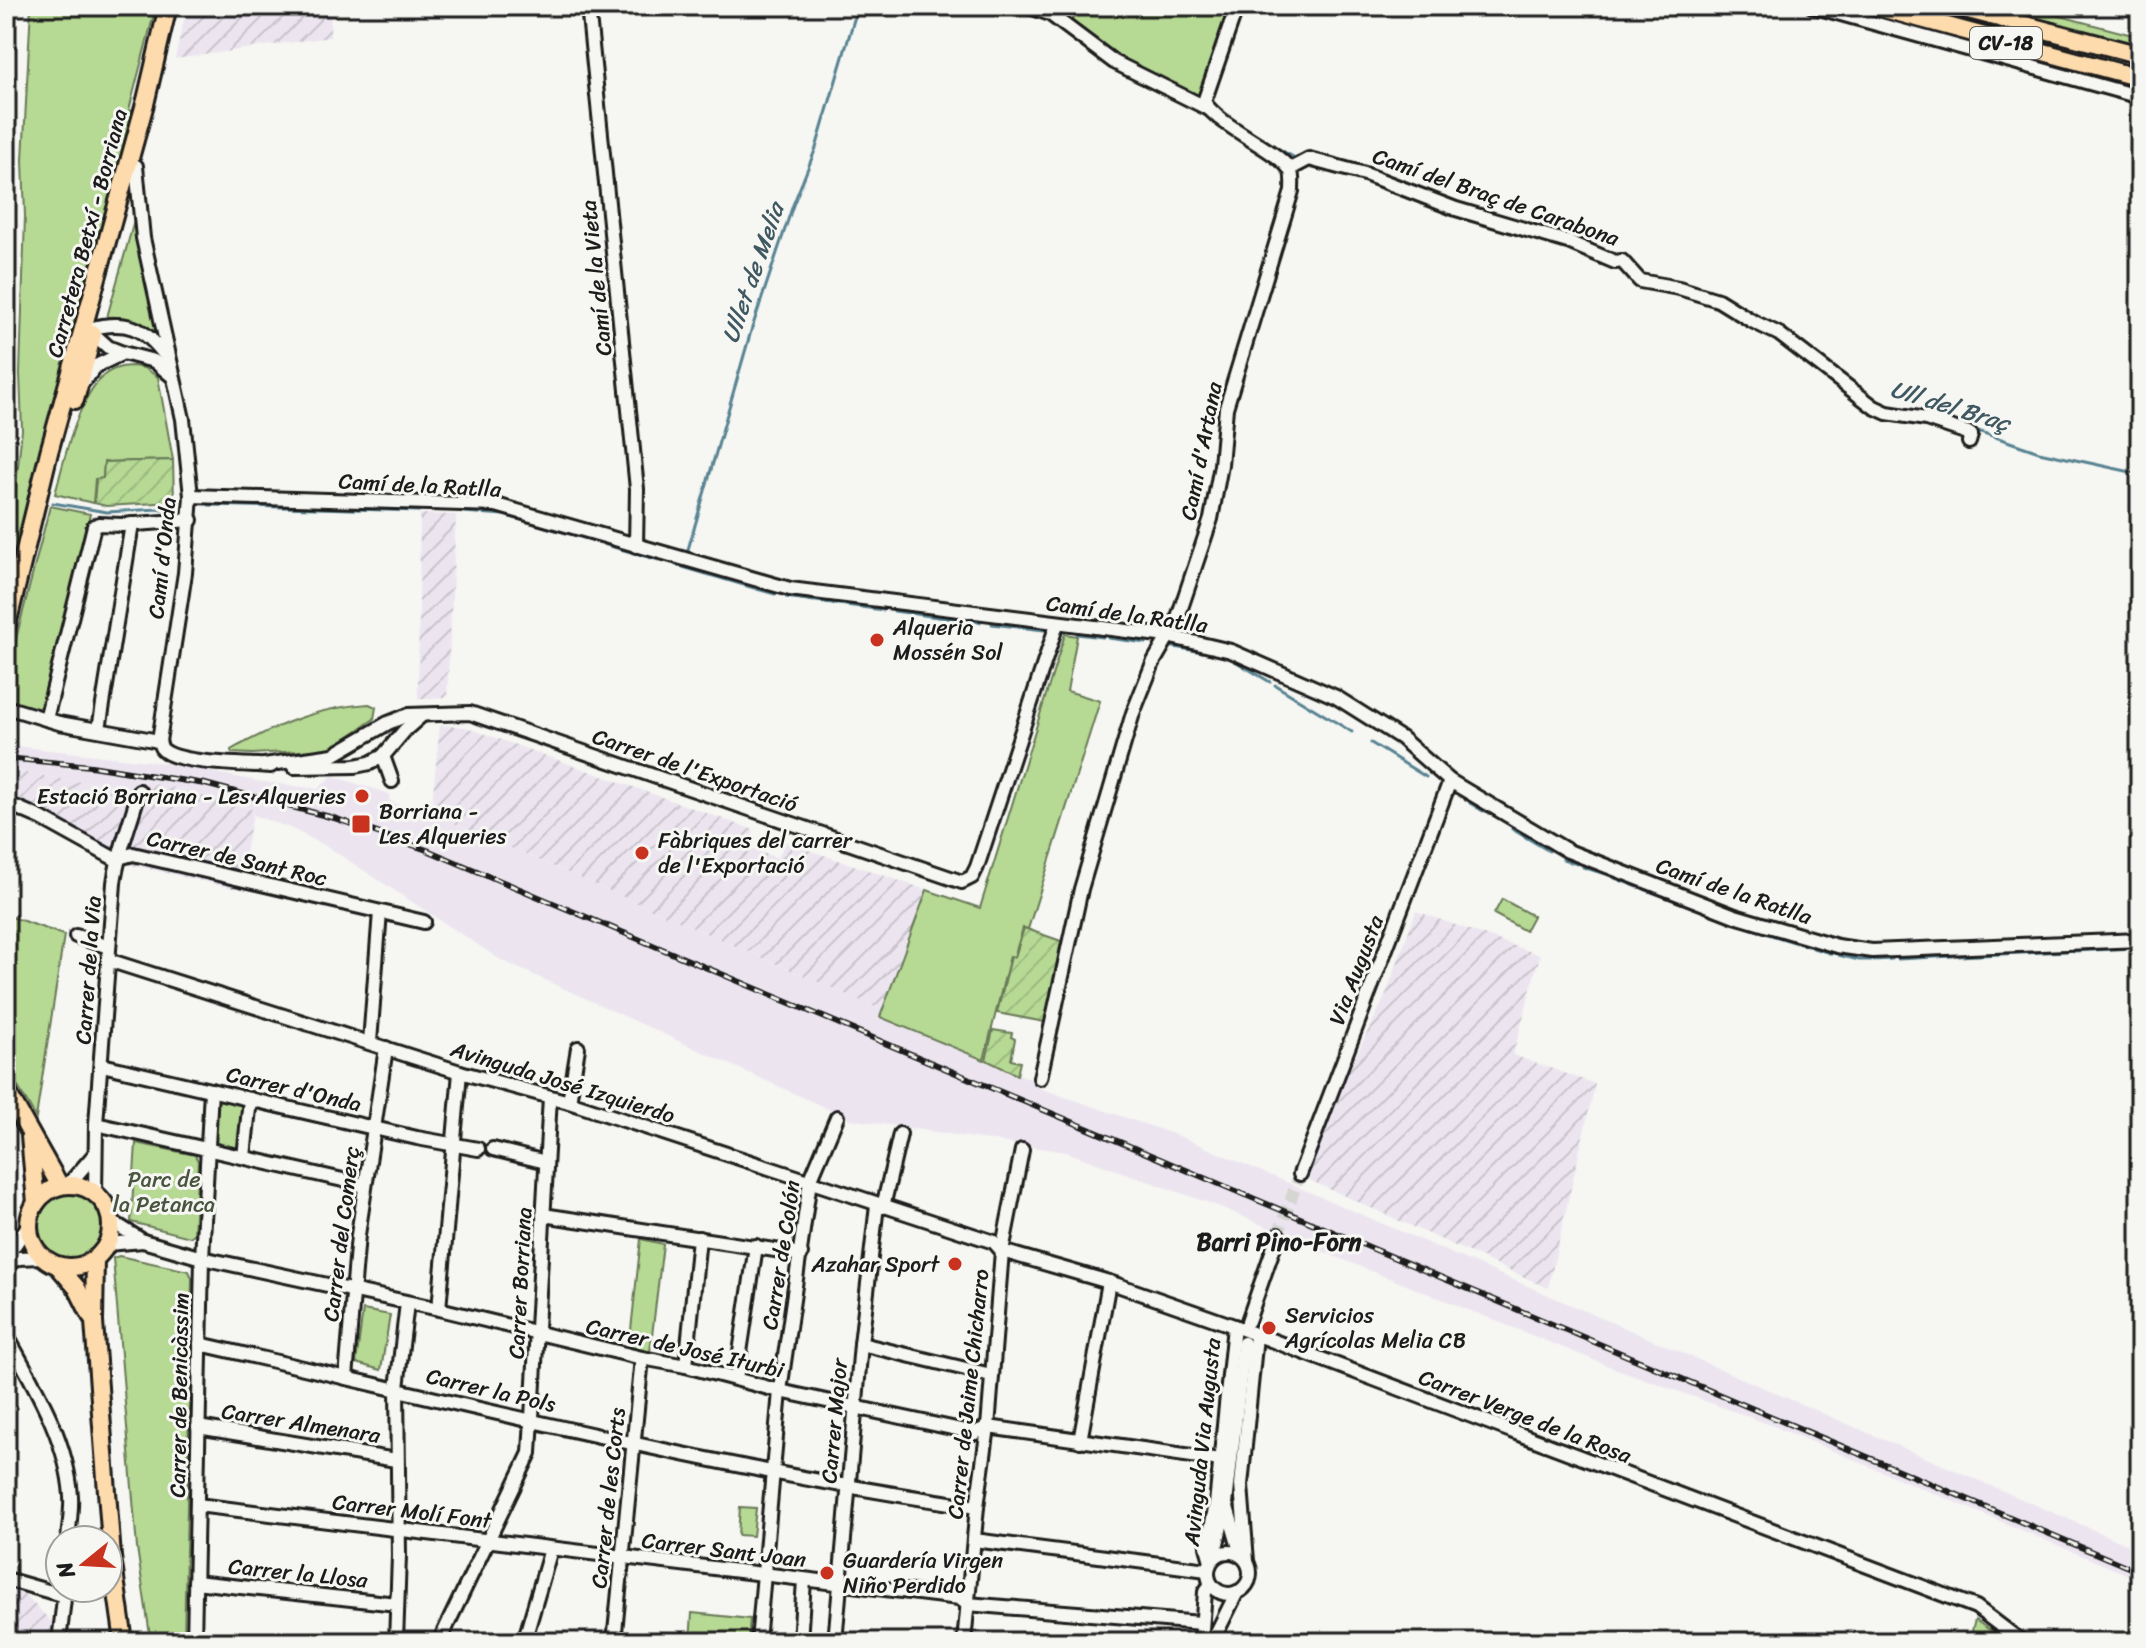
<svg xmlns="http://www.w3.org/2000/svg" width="2146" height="1648" font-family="Sriracha,sans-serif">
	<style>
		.built { fill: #ece5f0 }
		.industrial { fill: url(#industrial-furrows) }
		.green { fill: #b6d994; stroke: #697a58; stroke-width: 2 }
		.garden { fill: url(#garden-furrows); stroke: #697a58; stroke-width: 2 }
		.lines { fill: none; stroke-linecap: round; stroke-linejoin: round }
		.stream { stroke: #588392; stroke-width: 3 }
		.minor-tunnel { stroke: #d5d5d2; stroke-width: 12; stroke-dasharray: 12 6; stroke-linecap: butt }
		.minor-casing { stroke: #1c1c1c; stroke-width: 18 }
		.major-casing { stroke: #1c1c1c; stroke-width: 22 }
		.minor { stroke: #f6f6f2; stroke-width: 12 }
		.major { stroke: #fedbac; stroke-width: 16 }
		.rail-casing { stroke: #1c1c1c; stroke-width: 6 }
		.rail { stroke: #f6f6f2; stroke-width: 3; stroke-dasharray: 9; stroke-linecap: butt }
		.poi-dot { fill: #c8321e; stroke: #f6f6f2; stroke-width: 3 }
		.labels { text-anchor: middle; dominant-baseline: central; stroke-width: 6; stroke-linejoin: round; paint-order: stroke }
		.shield { fill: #f6f6f2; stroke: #5d5d5c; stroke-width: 2 }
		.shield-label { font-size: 20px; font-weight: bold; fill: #1c1c1c }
		.street-label { font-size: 22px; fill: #1c1c1c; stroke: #f6f6f2 }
		.poi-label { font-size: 22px; fill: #1c1c1c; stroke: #f6f6f2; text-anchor: start }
		.park-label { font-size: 22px; fill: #4a5540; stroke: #f6f6f2 }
		.water-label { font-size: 24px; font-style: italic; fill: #3f5861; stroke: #f6f6f2 }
		.neighbourhood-label { font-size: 24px; font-weight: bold; fill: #1c1c1c; stroke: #f6f6f2 }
	</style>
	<defs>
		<pattern id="industrial-furrows" width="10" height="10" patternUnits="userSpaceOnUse" patternTransform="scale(2)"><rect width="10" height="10" fill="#ece5f0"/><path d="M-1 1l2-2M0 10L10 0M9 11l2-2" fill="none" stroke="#cac4cd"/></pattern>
		<pattern id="garden-furrows" width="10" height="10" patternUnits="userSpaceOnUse" patternTransform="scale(2)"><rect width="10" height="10" fill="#b6d994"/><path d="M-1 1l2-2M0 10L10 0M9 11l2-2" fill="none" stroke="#9cba7f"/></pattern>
	</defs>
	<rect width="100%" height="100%" fill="#f6f6f2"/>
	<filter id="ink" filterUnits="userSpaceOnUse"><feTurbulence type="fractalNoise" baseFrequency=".0125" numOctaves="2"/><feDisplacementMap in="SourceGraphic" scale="16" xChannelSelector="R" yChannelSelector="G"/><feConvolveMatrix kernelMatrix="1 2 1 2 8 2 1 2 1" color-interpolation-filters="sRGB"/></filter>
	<g filter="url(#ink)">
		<path class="built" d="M6,745L165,763L257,781L318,789L332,776L390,794L389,800L401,806L399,814L415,820L418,814L431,820V813L882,1010L881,1018L1033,1080L1039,1088L1179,1136L2140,1550V1580L1771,1425L1606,1365L1324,1252L1223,1208L1066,1152L850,1119L501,960L328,847L290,828L253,815L254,810L142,779L139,791L19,772L16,766L6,765Z"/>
		<g class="industrial">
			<path d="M187,6H331L330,37L175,59Z"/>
			<path d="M420,514L456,515L447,697L418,699Z"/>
			<path d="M440,725L465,727L754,830L750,848L778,858L785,842L927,890L882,1010L431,813Z"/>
			<path d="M19,772L138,791L142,779L254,810L237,889L123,863L6,803V795L14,775Z"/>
			<path d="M1416,911L1540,955L1513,1055L1595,1084L1548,1288L1307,1179L1348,1071L1384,999Z"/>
			<path d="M6,1587L22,1592L54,1624L51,1642H6Z"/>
		</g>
		<g class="green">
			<path d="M31,6H156L129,110L138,113L6,608V528L14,502L22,430L20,373L25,216L23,160Z"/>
			<path d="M1080,6H1234L1201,103L1113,59L1070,24Z"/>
			<path d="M1818,6H1849L1994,48L2140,85V94Z"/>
			<path d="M1975,6H2022L2140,37V49Z"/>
			<path d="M134,221L157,333L156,334C139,324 129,315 107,317Z"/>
			<path d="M133,366L144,368L158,377L173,460L104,462L103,479H95L93,503L55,494C64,461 76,404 100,379C109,369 120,366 133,366Z"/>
			<path d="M50,506L90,514L43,711L6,701V678Z"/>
			<path d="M1065,634L1077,636L1067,691L1100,701L1028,929L1023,928L1014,957L1010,956L984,1060L880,1017L927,890L980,908Z"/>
			<path d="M369,704L376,707L374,719L330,749L253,754L232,753L231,750L238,746C282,723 319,707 369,704Z"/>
			<path d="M1502,899L1533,916L1525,931L1494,914Z"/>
			<path d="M6,915L64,935L36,1118L6,1066Z"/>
			<path d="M214,1099L244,1105L240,1150L210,1143Z"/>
			<path d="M136,1143L195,1155L198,1161L194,1234L190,1237L131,1222Z"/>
			<circle cx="70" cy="1227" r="35"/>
			<path d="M641,1239L663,1244L650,1352L629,1348Z"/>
			<path d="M119,1256L189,1271L192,1278L184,1642H151L137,1548L113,1258Z"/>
			<path d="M363,1310L390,1315L381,1370L356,1363Z"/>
			<path d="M740,1507L756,1508L753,1536L738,1535Z"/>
			<path d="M692,1613L750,1619L748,1642H690Z"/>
			<path d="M1975,1620L2007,1642H1969Z"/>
		</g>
		<g class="garden">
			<path d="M173,460L174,502L106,506L94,503L96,479L103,478L104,462Z"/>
			<path d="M1024,928L1061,941L1045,1022L997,1013L1011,957H1015Z"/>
			<path d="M993,1030L1012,1033L1011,1037L1015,1039L1011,1060L1020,1062L1017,1075L986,1060Z"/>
		</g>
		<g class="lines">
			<g class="stream">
				<path d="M1223,113L1246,129"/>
				<path d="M1266,142L1297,159"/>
				<path d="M1972,429L2039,452L2140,474"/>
				<path d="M6,494H9"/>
				<path d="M53,503L107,512L175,508"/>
				<path d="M209,505L352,509"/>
				<path d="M353,509L419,511"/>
				<path d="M463,512L504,515L598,542"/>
				<path d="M603,544L659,560"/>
				<path d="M687,553L751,331L793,205L816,148L858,6"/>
				<path d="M676,565L754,588"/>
				<path d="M757,589L775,594"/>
				<path d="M786,597L814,601"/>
				<path d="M816,601L883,610"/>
				<path d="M894,611L952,619"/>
				<path d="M953,619L980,622"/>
				<path d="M992,624L1044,630"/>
				<path d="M1077,634L1103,637"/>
				<path d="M1108,638L1146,643"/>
				<path d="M1168,646L1221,655L1234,660"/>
				<path d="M1235,661L1270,682"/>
				<path d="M1275,685L1352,732"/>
				<path d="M1371,743L1426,777"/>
				<path d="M1470,803L1483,811"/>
				<path d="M1512,829L1549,851"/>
				<path d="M1563,859L1577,864"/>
				<path d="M1583,867L1602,873"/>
				<path d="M1615,878L1638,887"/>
				<path d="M1644,889L1724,919"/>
				<path d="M1730,921L1759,931"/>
				<path d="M1765,933L1807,946"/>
				<path d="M1813,948L1827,952"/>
				<path d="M2074,951L2134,948"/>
				<path d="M1829,953H1831"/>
				<path d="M1838,955L1859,960H1871"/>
				<path d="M1959,956L2067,951"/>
				<path d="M1898,959L1953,956"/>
				<path d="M1874,960L1892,959"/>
			</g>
			<path class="minor-tunnel" d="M1278,1235L1300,1174"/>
			<g class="minor-casing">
				<g id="minor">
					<path d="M588,6L637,489L636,546"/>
					<path d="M1027,6L1050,14L1114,62L1207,108"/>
					<path d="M1812,6L2140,97"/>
					<path d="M136,166L143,238L183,419L191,496L185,573L159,741"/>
					<path d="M1290,169L1309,159L1365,174L1456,209L1568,242L1615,262L1622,261L1640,281L1679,288L1718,300L1752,321L1779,334L1874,407L1887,413L1926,419L1968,433L1971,435L1969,442"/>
					<path d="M88,329C126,319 144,326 167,358"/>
					<path d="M88,329L108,347L123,353"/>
					<path d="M84,381L96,366L123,353L154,361L172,376"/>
					<path d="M191,496L496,505L790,589L1167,636L1231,651L1336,697L1401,738L1450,781L1568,851L1735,916L1837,946L1872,951L2140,940"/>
					<path d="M6,707L59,723L159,741"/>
					<path d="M46,719L94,526L99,524L122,525L191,520"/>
					<path d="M99,729L132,524"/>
					<path d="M159,741C161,747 160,748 166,752C185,764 247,764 271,766"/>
					<path d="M383,756L392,781"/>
					<path d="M264,765L333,755L388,723L408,715L470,713L962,882L972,877L977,867L1057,624"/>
					<path d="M294,767L355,766L370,763L383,756L405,730L422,715"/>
					<path d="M6,803L41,818L115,859L133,854L424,922"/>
					<path d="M76,936L109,947"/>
					<path d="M108,960L460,1072L569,1102L994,1242L1002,1251L1109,1282L1234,1326L1976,1607L2022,1642"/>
					<path d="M370,1042L380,912"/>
					<path d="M102,1065L417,1138L478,1149"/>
					<path d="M1040,1078L1081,889L1133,713L1153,663L1176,623L1211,519L1221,465L1226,408L1292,191C1292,184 1293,178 1291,172C1283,152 1220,128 1204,102L1237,6"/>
					<path d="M569,1102L578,1048"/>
					<path d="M96,1124L365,1185"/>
					<path d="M493,1149L546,1162"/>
					<path d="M244,1157L250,1099"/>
					<path d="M1300,1174L1450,781"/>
					<path d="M68,1185L95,1154"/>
					<path d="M95,1194L96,1124L114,883C118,851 131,822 139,791"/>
					<path d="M883,1207L900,1134"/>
					<path d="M543,1215L801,1254"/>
					<path d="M111,1221L143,1241L202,1258L439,1309L642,1358L686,1366L780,1391L975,1433L988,1427L1220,1460"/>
					<path d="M107,1244L143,1241"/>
					<path d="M6,1258L29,1224"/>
					<path d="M6,1264L19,1258L41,1257"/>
					<path d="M439,1309L460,1072"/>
					<path d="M1248,1321L1278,1235"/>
					<path d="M6,1334C33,1384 67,1438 71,1496C72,1510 69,1526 68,1540"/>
					<path d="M200,1344C458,1403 715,1469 977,1507"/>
					<path d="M861,1344L991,1375"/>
					<path d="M686,1366L699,1238"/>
					<path d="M346,1378L358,1235L386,1048"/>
					<path d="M736,1379L756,1246"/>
					<path d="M198,1427L396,1460"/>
					<path d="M1080,1441L1109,1282"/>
					<path d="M197,1505L959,1598L967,1604L1201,1623"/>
					<path d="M1227,1507L1240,1551"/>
					<path d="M974,1540L1207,1570"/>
					<circle cx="1229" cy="1573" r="21"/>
					<path d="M1214,1557L1226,1504L1244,1343"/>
					<path d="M1211,1561L1207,1547L1216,1504L1234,1326"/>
					<path d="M1247,1561L1241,1485L1256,1336"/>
					<path d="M6,1579L65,1596"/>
					<path d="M195,1582L397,1604"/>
					<path d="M59,1642L65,1590"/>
					<path d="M194,1642L202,1258L211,1090"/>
					<path d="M396,1642L399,1556L397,1388L407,1303"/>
					<path d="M439,1642L530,1453L550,1097"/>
					<path d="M524,1642L551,1549"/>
					<path d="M614,1642L642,1358"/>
					<path d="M758,1642L780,1391L810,1181L837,1117"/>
					<path d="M800,1642L804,1580"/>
					<path d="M835,1642L861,1344L877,1205"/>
					<path d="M964,1642L977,1507L988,1427L1002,1251L1022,1150"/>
					<path d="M1201,1642L1205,1592L1211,1584"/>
					<path d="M1212,1642L1237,1592"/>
				</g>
			</g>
			<g class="major-casing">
				<g id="major">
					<path d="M1873,6L2140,78"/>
					<path d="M1953,6L2140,55"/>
					<path d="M75,400L93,334"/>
					<path d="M6,629L49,452L146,100L168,6"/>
					<path d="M6,1090L60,1186"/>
					<path d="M30,1136L36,1203"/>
					<circle cx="70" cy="1226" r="41"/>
					<path d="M95,1259L94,1322L112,1557L124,1642"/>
					<path d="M58,1266L77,1288L91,1316"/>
				</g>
			</g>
			<use href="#minor" class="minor"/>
			<use href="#major" class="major"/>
			<g class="rail-casing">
				<path id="rail" d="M6,758L91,766L205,784L334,818L427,850L2140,1572"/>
			</g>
			<use href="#rail" class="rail"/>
		</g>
	</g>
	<g class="poi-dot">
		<circle cx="877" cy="640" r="8"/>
		<circle cx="362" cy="796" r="8"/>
		<rect x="351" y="814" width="20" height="20" rx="4"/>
		<circle cx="642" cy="853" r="8"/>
		<circle cx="955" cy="1264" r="8"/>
		<circle cx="1269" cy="1328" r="8"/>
		<circle cx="827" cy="1573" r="8"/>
	</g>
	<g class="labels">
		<rect class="shield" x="1970" y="27" width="72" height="32" rx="6"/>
		<g class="shield-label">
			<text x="2006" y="43">CV-18</text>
		</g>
		<g class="street-label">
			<text transform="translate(1496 197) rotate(19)">Camí del Braç de Carabona</text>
			<text transform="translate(87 233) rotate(-75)">Carretera Betxí - Borriana</text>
			<text transform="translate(596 278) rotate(-96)">Camí de la Vieta</text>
			<text transform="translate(1201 451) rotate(-79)">Camí d'Artana</text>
			<text transform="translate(420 485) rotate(3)">Camí de la Ratlla</text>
			<text transform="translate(162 558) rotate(-84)">Camí d'Onda</text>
			<text transform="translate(1127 614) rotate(8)">Camí de la Ratlla</text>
			<text transform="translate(695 770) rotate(19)">Carrer de l'Exportació</text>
			<text transform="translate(237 858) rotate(13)">Carrer de Sant Roc</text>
			<text transform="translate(1734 891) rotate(19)">Camí de la Ratlla</text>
			<text transform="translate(88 970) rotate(-86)">Carrer de la Via</text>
			<text transform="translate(1356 970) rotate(-69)">Via Augusta</text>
			<text transform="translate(563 1082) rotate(17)">Avinguda José Izquierdo</text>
			<text transform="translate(294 1089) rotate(13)">Carrer d'Onda</text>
			<text transform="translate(341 1234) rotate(-83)">Carrer del Comerç</text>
			<text transform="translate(781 1255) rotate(-81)">Carrer de Colón</text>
			<text transform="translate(520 1283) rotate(-87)">Carrer Borriana</text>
			<text transform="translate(685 1348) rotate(13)">Carrer de José Iturbi</text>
			<text transform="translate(491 1390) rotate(13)">Carrer la Pols</text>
			<text transform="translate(968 1394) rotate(-84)">Carrer de Jaime Chicharro</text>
			<text transform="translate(179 1395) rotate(-89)">Carrer de Benicàssim</text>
			<text transform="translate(1525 1416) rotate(21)">Carrer Verge de la Rosa</text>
			<text transform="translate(834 1421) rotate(-85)">Carrer Major</text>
			<text transform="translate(301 1423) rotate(9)">Carrer Almenara</text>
			<text transform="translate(1202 1442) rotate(-84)">Avinguda Via Augusta</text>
			<text transform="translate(608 1498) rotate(-84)">Carrer de les Corts</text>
			<text transform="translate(412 1511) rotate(7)">Carrer Molí Font</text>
			<text transform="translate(724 1550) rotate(7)">Carrer Sant Joan</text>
			<text transform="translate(298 1573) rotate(6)">Carrer la Llosa</text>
		</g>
		<g class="poi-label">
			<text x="893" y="627">Alqueria<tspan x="893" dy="25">Mossén Sol</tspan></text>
			<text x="346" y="796" text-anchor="end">Estació Borriana - Les Alqueries</text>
			<text x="379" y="811">Borriana -<tspan x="379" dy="25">Les Alqueries</tspan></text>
			<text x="658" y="840">Fàbriques del carrer<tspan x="658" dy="25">de l'Exportació</tspan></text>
			<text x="939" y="1264" text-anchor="end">Azahar Sport</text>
			<text x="1285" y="1315">Servicios<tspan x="1285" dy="25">Agrícolas Melia CB</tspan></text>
			<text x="843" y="1560">Guardería Virgen<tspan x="843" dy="25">Niño Perdido</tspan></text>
		</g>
		<g class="park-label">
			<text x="164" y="1179">Parc de<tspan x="164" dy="25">la Petanca</tspan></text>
		</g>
		<g class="water-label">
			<text transform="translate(753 273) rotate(-71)">Ullet de Melia</text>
			<text transform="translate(1950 406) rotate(17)">Ull del Braç</text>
		</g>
		<g class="neighbourhood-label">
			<text x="1279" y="1242">Barri Pino-Forn</text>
		</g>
	</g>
	<rect width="2146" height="1648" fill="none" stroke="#f6f6f2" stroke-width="32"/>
	<rect x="16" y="16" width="2114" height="1616" fill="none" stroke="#1c1c1c" stroke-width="3" filter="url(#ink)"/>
	<g transform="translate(84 1564) rotate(252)"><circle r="38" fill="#f6f6f2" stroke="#9f9f9c" stroke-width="2"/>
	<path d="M0-6L14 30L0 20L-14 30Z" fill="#c8321e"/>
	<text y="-12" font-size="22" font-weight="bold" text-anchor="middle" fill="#1c1c1c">N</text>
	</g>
</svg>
